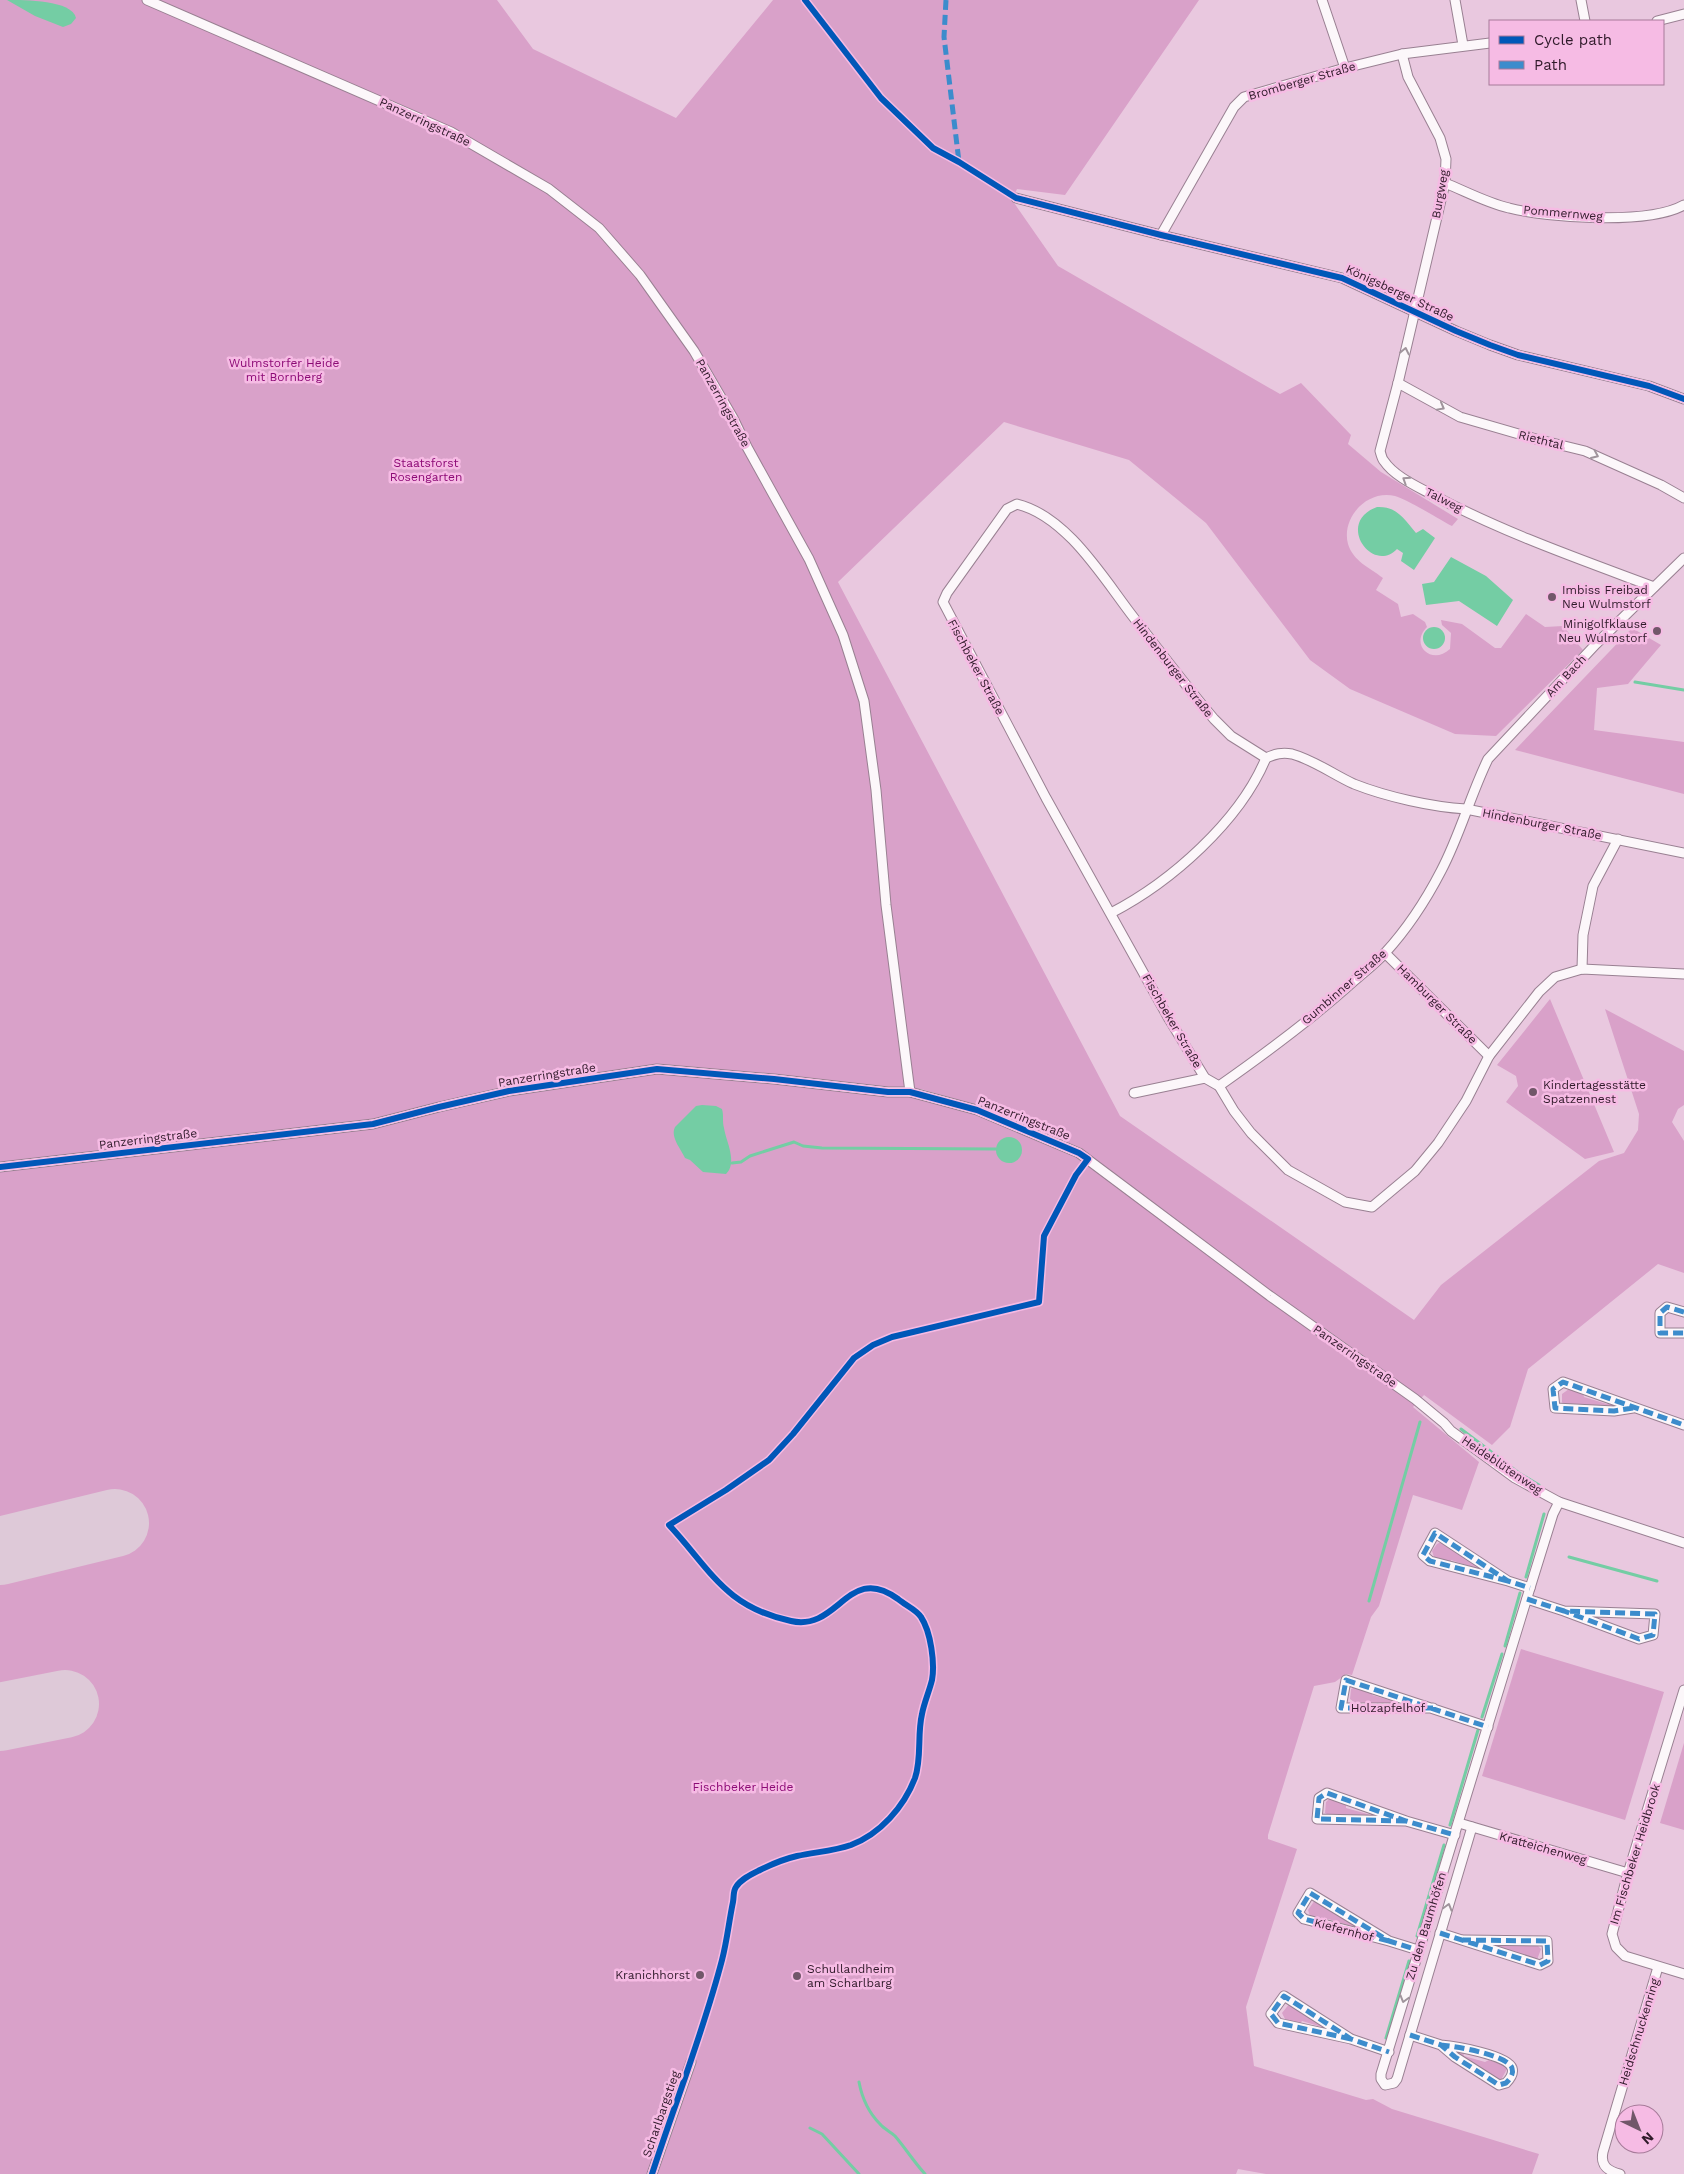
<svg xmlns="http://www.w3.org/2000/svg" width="1684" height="2174" font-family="'Work Sans',sans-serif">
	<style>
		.green { fill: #d9a1c9; fill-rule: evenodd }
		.water { fill: #74cda4 }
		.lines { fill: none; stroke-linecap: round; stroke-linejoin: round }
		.stream { stroke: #74cda4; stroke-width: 3 }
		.runway { stroke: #dec9d8; stroke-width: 68 }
		.street-casing { stroke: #998092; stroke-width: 11 }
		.street { stroke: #fcf7fa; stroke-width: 9 }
		.quiet { stroke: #3c8ccc; stroke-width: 5; stroke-dasharray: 10 5; stroke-linecap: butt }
		.cycleway-casing { stroke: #f6bbe4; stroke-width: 9 }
		.cycleway { stroke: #0057b8; stroke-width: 6 }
		.oneway { stroke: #a0949c }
		.poi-dot { fill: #715769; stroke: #f6bbe4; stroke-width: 2 }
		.labels { text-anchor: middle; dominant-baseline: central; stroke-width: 5; stroke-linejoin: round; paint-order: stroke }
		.street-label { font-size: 12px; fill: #301a2a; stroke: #f6bbe4 }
		.park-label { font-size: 12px; fill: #8c0a75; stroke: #f6bbe4 }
		.poi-label { font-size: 12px; fill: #301a2a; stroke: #f6bbe4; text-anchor: start }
	</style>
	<rect width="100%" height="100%" fill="#e9c8df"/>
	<g class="green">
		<path d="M0,0H497L533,49L676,118L773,0H1199L1065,195L1017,189L1012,200L1058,266L1280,394L1301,383L1351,435L1348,444L1381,472L1458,519L1452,526C1438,519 1409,500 1395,496C1367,489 1341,518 1348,544C1353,561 1370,568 1383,578L1376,590L1398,604L1401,617L1413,614L1425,622L1427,627C1409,645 1432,666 1450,649L1451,633L1442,625L1441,620L1462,624L1495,648H1501L1526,614L1545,627L1563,626L1583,650L1496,736L1455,734L1350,689L1310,660L1206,523L1129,460L1004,422L838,582L1120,1116L1414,1320L1441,1285L1599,1161L1624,1153L1638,1130L1639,1114L1605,1009L1684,1051V1105L1678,1109L1672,1122L1684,1141V1273L1658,1264L1528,1369L1510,1427L1492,1445L1424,1395L1413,1407L1479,1462L1462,1510L1413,1495L1379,1606L1371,1617L1352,1675L1346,1674L1335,1682L1314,1686L1268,1835V1839L1297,1849L1246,2007L1254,2066L1366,2100L1373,2099L1392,2109L1539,2154L1532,2174H1266L1238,2169L1236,2174H0ZM657,1064L774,1075L890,1089H921L979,1106L1036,1128V1133L910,1092L657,1069L509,1091L507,1087Z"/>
		<path d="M1632,628L1661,645L1628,684L1597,688L1594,730L1684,742V794L1515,750Z"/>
		<path d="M1550,999L1614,1152L1585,1159L1506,1102L1518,1086L1516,1076L1497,1065Z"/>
		<path d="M1569,1389L1583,1393L1584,1397L1607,1404L1609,1401L1616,1403L1615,1408L1564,1405L1562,1402V1394Z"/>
		<path d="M1441,1542L1483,1568L1481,1573L1475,1571V1568L1451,1560L1450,1563L1434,1557L1432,1551L1437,1544Z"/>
		<path d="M1521,1649L1664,1692L1625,1820L1482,1776Z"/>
		<path d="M1355,1687L1372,1692V1695L1396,1702L1397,1699L1404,1701V1706L1354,1702L1350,1699L1351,1689Z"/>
		<path d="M1684,1743V1830L1660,1823Z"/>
		<path d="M1329,1799L1346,1804V1808L1371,1815L1372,1812L1379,1814L1377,1818L1329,1815L1325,1813L1326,1802Z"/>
		<path d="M1315,1900L1359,1927L1358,1931L1351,1929V1926L1328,1919L1326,1922L1310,1916L1308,1910Z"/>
		<path d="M1486,1943L1537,1945L1541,1949L1537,1960Z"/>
		<path d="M1290,2003L1333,2030L1325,2032V2028L1302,2021L1300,2024L1285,2019L1282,2013Z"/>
		<path d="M1456,2050L1463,2051L1464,2056L1485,2062L1489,2060L1504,2065L1507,2069L1501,2080H1497L1455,2052Z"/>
	</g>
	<g class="water">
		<path d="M7,0C25,0 72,0 76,18L71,24L63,27L35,16Z"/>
		<path d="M1377,507C1397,506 1404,519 1416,533L1423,529L1435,538L1414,570L1401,561L1403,553L1397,549C1372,575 1335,522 1377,507Z"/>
		<path d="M1451,557L1486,576L1513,600L1497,626L1459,601L1426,605L1422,584L1434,582Z"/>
		<circle cx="1434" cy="638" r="11"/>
		<path d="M702,1105L716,1106L722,1109C724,1116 722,1121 724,1128C726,1141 738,1163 726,1174L703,1172L690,1160L685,1158C681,1149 670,1137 675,1127L696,1106Z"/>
		<circle cx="1009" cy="1150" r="13"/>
	</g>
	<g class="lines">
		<g class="stream">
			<path d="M1635,682L1684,690"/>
			<path d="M732,1163L741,1162L750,1156L794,1142L803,1146L822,1148L996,1149"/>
			<path d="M1461,1429L1519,1473L1539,1485"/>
			<path d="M1569,1557L1657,1581"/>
			<path d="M1526,1577L1544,1514"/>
			<path d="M1369,1601L1420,1422"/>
			<path d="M1505,1646L1520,1593"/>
			<path d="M1482,1717L1502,1654"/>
			<path d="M1450,1825L1478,1730"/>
			<path d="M1417,1936L1444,1845"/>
			<path d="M1386,2038L1409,1961"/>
			<path d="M859,2082C862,2098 868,2112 880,2124C884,2129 891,2132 895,2136C906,2149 914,2162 925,2174"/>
			<path d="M810,2128L822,2134L859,2174"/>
		</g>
		<g class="runway">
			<path d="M0,1551L115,1523"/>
			<path d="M0,1717L65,1704"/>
		</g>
		<g class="street-casing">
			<g id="street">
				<path d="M147,0L451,132L549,189L599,228L640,275L694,351L733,418L747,447L809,559L843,635L864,701L876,790L886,905L910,1092"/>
				<path d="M1322,0L1345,68"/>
				<path d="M1455,0L1463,45"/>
				<path d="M1581,0L1585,21"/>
				<path d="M1657,21L1684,14"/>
				<path d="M1402,54L1408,77L1440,138L1446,159L1445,183L1398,383L1380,451C1381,454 1382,459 1384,461C1394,476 1416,486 1431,494C1502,532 1579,559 1654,587"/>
				<path d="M1445,183C1465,191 1487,203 1509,208C1548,218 1649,225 1684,205"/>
				<path d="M1016,198L1161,235L1342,278L1456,331L1490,345L1518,355L1649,386L1684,399"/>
				<path d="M1161,235L1234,107L1244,97L1345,68L1402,54L1490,43"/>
				<path d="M1398,383L1460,417L1536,439L1585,451L1661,485L1684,498"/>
				<path d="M1684,853L1466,809C1432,807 1387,797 1354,784C1334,775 1314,760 1292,754C1282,752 1275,754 1266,758L1231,736L1214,719C1185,685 1158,649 1131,614C1102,576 1066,516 1017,504L1007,509L947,593L943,602L1046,798L1169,1019L1205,1078L1219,1086L1234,1111L1251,1133L1288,1170L1345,1202L1372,1207L1415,1171L1438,1143L1466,1101L1489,1056L1539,992L1555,977L1582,969L1684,974"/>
				<path d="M1111,913C1171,882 1240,821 1266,758"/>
				<path d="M1385,953L1489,1056"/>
				<path d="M1582,969L1583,935L1593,886L1618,839"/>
				<path d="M1219,1086C1266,1053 1312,1019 1354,981C1364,972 1376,963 1385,953C1407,929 1426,900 1441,871C1460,835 1470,796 1488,759L1596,644L1684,558"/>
				<path d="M1134,1093L1205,1078"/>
				<path d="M0,1167L373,1124L439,1107L509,1091L657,1069L774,1079L888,1092H910L977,1110L1079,1153L1270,1296L1415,1399L1444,1423L1451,1431L1515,1478L1559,1502L1684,1543"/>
				<path d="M1684,1312L1667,1307L1660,1313V1333H1684"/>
				<path d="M1633,1408L1614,1411L1555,1408L1553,1389L1563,1382L1684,1425"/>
				<path d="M1508,1581L1430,1561L1423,1555L1435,1533L1508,1581L1530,1588"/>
				<path d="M1527,1599L1564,1611L1655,1614L1653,1635L1639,1639L1564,1611"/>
				<path d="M1684,1690L1628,1873L1612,1934L1616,1947L1625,1956L1684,1974"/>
				<path d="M1433,1708H1341L1346,1680L1488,1727"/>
				<path d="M1406,1821L1317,1819L1319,1798L1327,1793L1406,1821L1455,1835"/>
				<path d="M1459,1823L1628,1873"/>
				<path d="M1472,1827L1397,2079L1394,2083L1385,2085L1381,2079V2074L1530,1588L1553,1514L1559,1502"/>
				<path d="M1440,1933L1540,1965L1548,1961L1547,1941L1463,1940"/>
				<path d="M1389,1941L1304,1919L1298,1913L1310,1893L1389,1941L1418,1950"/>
				<path d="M1410,2035L1441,2045L1455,2057L1499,2085L1506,2083C1510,2079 1514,2074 1512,2068C1508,2055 1454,2046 1441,2045"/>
				<path d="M1351,2039L1278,2023L1271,2014L1284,1996L1351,2039L1389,2052"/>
				<path d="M652,2174L691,2062"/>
				<path d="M1620,2174C1608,2171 1600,2166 1603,2152L1658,1967"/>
			</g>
		</g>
		<use href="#street" class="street"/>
		<g class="quiet">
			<path d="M946,0L944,37L959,162"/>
			<path d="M1684,1312L1667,1307L1660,1313V1333H1684"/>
			<path d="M1633,1408L1614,1411L1555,1408L1553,1389L1563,1382L1684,1425"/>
			<path d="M1508,1581L1430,1561L1423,1555L1435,1533L1508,1581L1530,1588"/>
			<path d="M1527,1599L1564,1611L1655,1614L1653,1635L1639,1639L1564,1611"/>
			<path d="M1433,1708H1341L1346,1680L1488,1727"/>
			<path d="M1406,1821L1317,1819L1319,1798L1327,1793L1406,1821L1455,1835"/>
			<path d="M1440,1933L1540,1965L1548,1961L1547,1941L1463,1940"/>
			<path d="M1389,1941L1304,1919L1298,1913L1310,1893L1389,1941L1418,1950"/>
			<path d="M1410,2035L1441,2045L1455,2057L1499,2085L1506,2083C1510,2079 1514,2074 1512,2068C1508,2055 1454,2046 1441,2045"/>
			<path d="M1351,2039L1278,2023L1271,2014L1284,1996L1351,2039L1389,2052"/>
		</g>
		<g class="cycleway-casing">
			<g id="cycleway">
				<path d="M805,0L881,98L933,148L959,162L1016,198L1161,235L1342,278L1456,331L1490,345L1518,355L1649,386L1684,399"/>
				<path d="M0,1167L373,1124L439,1107L509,1091L657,1069L774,1079L888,1092H910L977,1110L1079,1153L1088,1159L1076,1175L1044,1236L1039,1302L892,1337L873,1345L854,1358L793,1434L769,1460L726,1490L669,1525C711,1570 725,1607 791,1621C839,1632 848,1562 898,1599C905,1605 917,1610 921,1617C931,1632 935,1664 932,1680C929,1692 924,1703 922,1714C917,1735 922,1758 915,1778C904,1807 880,1834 851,1845C834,1851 815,1852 797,1856C784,1859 772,1864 760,1870C752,1874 741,1879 736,1887C733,1891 734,1897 733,1902C729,1921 727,1941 722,1960C703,2033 675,2103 652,2174"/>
			</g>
		</g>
		<use href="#cycleway" class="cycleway"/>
	</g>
	<defs><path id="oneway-chevron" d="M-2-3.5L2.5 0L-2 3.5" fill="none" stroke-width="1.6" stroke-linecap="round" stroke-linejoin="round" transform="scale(1.25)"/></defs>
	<g class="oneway">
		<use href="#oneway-chevron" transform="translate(1405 351) rotate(-78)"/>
		<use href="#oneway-chevron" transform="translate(1441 407) rotate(29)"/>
		<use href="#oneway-chevron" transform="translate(1595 455) rotate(24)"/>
		<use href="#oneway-chevron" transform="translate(1406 480) rotate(-147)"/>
		<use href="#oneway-chevron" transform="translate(1448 1907) rotate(-74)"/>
		<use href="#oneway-chevron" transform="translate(1404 1999) rotate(106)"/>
	</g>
	<g class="poi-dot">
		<circle cx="1552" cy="597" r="5"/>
		<circle cx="1657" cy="631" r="5"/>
		<circle cx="1533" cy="1092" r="5"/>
		<circle cx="700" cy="1975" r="5"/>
		<circle cx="797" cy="1976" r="5"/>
	</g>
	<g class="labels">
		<g class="street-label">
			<text transform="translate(1302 81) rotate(-16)">Bromberger Straße</text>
			<text transform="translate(425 122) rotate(25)">Panzerringstraße</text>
			<text transform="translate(1440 194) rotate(-80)">Burgweg</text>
			<text transform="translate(1563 213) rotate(5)">Pommernweg</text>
			<text transform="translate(1400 293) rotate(25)">Königsberger Straße</text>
			<text transform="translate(723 403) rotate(61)">Panzerringstraße</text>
			<text transform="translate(1541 440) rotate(14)">Riethtal</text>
			<text transform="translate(1444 500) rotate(27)">Talweg</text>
			<text transform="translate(976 667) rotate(62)">Fischbeker Straße</text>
			<text transform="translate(1173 668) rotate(52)">Hindenburger Straße</text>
			<text transform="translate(1566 676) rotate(-47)">Am Bach</text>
			<text transform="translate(1542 824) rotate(11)">Hindenburger Straße</text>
			<text transform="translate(1344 987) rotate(-41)">Gumbinner Straße</text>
			<text transform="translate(1437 1004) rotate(45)">Hamburger Straße</text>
			<text transform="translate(1172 1021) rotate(60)">Fischbeker Straße</text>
			<text transform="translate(547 1075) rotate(-9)">Panzerringstraße</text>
			<text transform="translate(1024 1118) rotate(22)">Panzerringstraße</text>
			<text transform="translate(148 1139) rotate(-7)">Panzerringstraße</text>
			<text transform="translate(1355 1356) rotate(35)">Panzerringstraße</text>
			<text transform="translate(1502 1465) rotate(34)">Heideblütenweg</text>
			<text x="1388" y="1708">Holzapfelhof</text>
			<text transform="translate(1543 1848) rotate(16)">Kratteichenweg</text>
			<text transform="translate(1635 1854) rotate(-73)">Im Fischbeker Heidbrook</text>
			<text transform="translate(1426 1926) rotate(-73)">Zu den Baumhöfen</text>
			<text transform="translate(1344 1930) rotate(15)">Kiefernhof</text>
			<text transform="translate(1639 2032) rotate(-73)">Heidschnuckenring</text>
			<text transform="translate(661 2114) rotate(-71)">Scharlbargstieg</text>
		</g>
		<g class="park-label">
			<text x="284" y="363">Wulmstorfer Heide<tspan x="284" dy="14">mit Bornberg</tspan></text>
			<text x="426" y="463">Staatsforst<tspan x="426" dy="14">Rosengarten</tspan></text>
			<text x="743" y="1787">Fischbeker Heide</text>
		</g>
		<g class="poi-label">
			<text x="1562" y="590">Imbiss Freibad<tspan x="1562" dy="14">Neu Wulmstorf</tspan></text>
			<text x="1647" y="624" text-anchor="end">Minigolfklause<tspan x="1647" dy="14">Neu Wulmstorf</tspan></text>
			<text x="1543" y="1085">Kindertagesstätte<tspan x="1543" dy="14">Spatzennest</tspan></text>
			<text x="807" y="1969">Schullandheim<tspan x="807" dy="14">am Scharlbarg</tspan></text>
			<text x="690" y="1975" text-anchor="end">Kranichhorst</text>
		</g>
	</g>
	<rect x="1489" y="20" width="175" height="65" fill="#f6bbe4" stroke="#a77b9a"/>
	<rect x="1499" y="36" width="25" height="8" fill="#0057b8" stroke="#a77b9a"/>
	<text x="1534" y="45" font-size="15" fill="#301a2a">Cycle path</text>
	<rect x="1499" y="61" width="25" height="8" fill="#3c8ccc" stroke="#a77b9a"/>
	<text x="1534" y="70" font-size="15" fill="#301a2a">Path</text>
	<g transform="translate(1639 2129) rotate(137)"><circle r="24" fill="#f6bbe4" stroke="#a77b9a"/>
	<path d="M0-4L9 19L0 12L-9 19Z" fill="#715769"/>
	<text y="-8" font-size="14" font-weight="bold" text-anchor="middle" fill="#301a2a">N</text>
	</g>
</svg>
